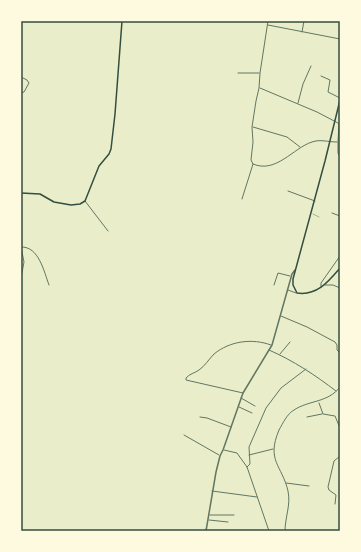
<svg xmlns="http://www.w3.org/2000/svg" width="361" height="552" font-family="'DejaVu Sans',sans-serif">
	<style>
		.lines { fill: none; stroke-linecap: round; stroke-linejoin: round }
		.service { stroke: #617663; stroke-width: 0.5 }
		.minor { stroke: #617663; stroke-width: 1 }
		.tertiary { stroke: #617663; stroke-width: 1.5 }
		.secondary { stroke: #344e41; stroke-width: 1.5 }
		.neatline { fill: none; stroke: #344e41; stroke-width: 1.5 }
	</style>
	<rect width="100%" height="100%" fill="#e9edc9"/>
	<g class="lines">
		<path class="service" d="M313,214L319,217"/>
		<g class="minor">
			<path d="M268,25L340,39"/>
			<path d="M302,32L304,21"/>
			<path d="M238,73H259"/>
			<path d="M321,76L330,80L328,92L340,98"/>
			<path d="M21,77L27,80L29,83L24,92L21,93"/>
			<path d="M260,88L317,112L338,123L339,124L338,141V153L340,157"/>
			<path d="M298,103L303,84L311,66"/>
			<path d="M253,127L287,137L300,147"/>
			<path d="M253,164C276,174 293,148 312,142C320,139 328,142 337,142"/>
			<path d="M288,191L315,201"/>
			<path d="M242,199L253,164L251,160L253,142L252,127L256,101L259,88L260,73L268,21"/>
			<path d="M85,201L108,231"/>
			<path d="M332,213L340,216"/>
			<path d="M21,247C39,246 44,272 49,285"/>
			<path d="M21,278L24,262L21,247"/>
			<path d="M274,285L278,273L290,276"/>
			<path d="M325,285H333L340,288"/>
			<path d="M321,287V283L340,256"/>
			<path d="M288,290L296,293"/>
			<path d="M281,316L307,327L335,342L337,345V350L340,353"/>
			<path d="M269,350C294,361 315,375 336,391"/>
			<path d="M280,354L290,342"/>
			<path d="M243,393L186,380V378C189,374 195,373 199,370C205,366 209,359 214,354C230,341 252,338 271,345"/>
			<path d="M241,398L255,406"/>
			<path d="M319,403L323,414L335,416L340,428"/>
			<path d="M239,407L252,413"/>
			<path d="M200,417L207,418L231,427"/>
			<path d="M307,417L322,414"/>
			<path d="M184,435L219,455"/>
			<path d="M224,450L237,453L247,467L269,531"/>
			<path d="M249,455L273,449"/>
			<path d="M247,467L250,464L249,447L266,408L281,388L306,369"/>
			<path d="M286,483L309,486"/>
			<path d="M212,491L257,497"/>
			<path d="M335,504L336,495L329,490L328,487L334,461L340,456"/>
			<path d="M210,515H234"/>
			<path d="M209,520L228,522"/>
			<path d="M206,529L208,531"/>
			<path d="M285,531C285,517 291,505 288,491C282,465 266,461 279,430C283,423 287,414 294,410C309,400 328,403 340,387"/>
		</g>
		<path class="tertiary" d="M206,531L216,472L220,456L223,450L243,393L272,345L292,274L295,270"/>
		<g class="secondary">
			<path d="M340,100L325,161L293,279V285L297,293C317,296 328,282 340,268"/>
			<path d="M21,193L40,194L54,202L71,205L80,204L85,201L99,166L109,154L111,149L115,114L122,21"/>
		</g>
	</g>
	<rect width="361" height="552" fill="none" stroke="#fefae0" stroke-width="44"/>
	<rect x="22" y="22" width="317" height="508" class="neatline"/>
</svg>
